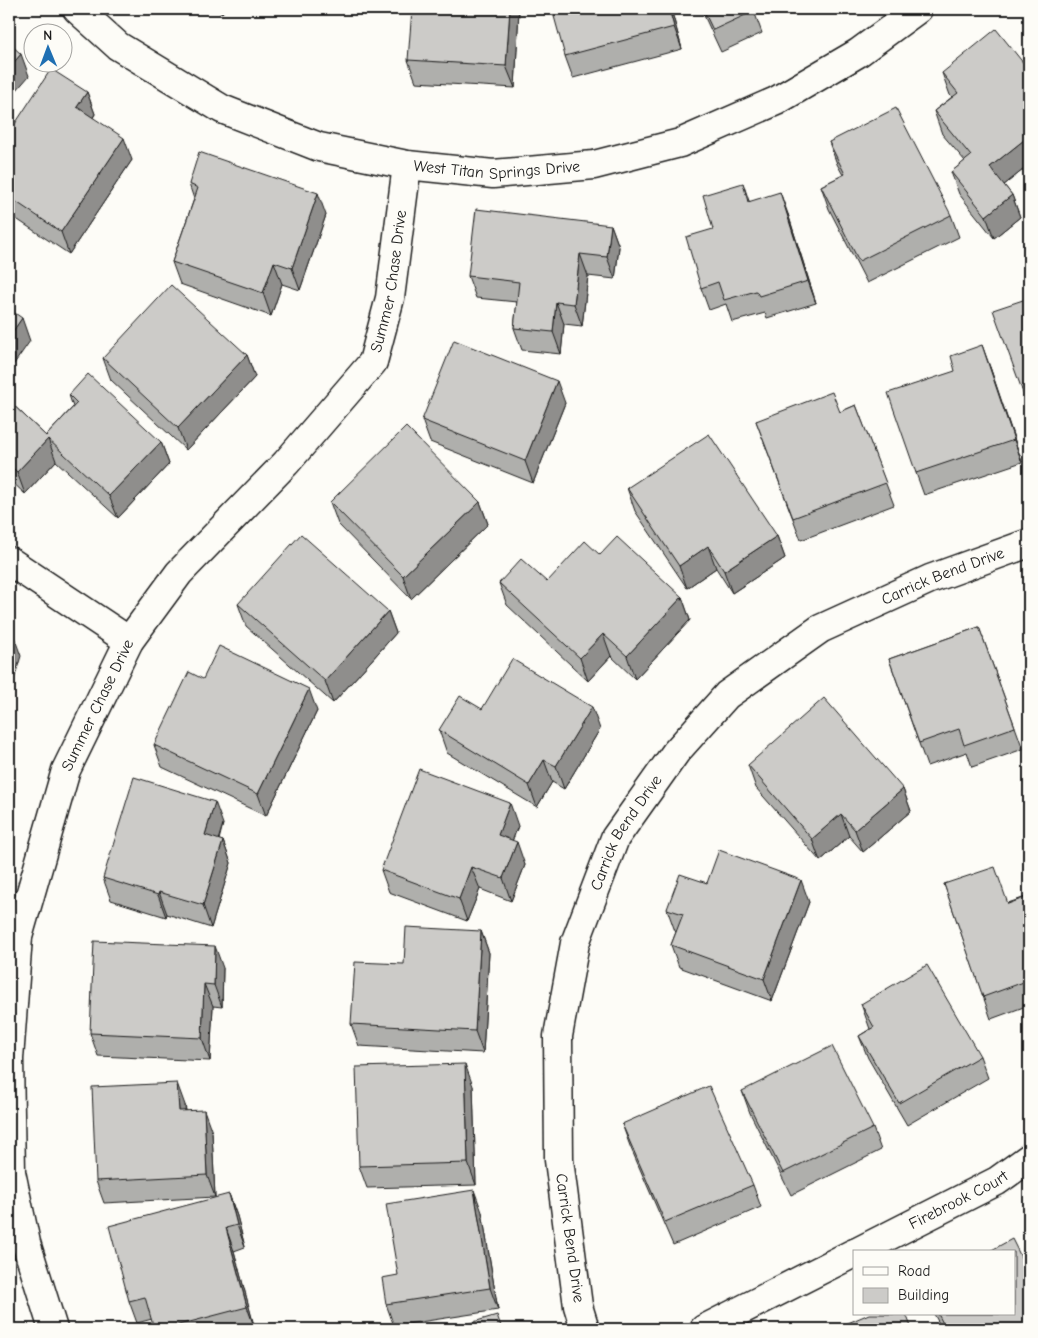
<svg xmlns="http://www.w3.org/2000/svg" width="1038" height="1338" font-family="'Comic Neue',sans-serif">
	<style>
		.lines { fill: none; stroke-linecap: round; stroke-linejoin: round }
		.minor-casing { stroke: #1c1c1c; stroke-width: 31 }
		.minor { stroke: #fdfcf7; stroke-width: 28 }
		.wall { fill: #afafac; stroke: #1c1c1c }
		.shaded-wall { fill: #8f8e8c; stroke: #1c1c1c }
		.building { fill: #cccbc8; stroke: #1c1c1c }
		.labels { text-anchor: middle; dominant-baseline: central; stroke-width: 5; stroke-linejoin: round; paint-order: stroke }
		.street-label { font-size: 16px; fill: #1c1c1c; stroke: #fdfcf7 }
	</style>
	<rect width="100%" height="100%" fill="#fdfcf7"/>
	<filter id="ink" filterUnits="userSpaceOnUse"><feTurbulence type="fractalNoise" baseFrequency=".02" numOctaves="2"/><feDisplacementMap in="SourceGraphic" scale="10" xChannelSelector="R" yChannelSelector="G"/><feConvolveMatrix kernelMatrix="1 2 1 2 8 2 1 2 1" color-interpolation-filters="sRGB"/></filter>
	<g filter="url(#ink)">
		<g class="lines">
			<g class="minor-casing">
				<g id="minor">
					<path id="s1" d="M77,9L118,46L222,109L319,147L407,165L493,174L594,165L680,143L776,101L858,53L918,9"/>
					<path d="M9,561L129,641"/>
					<path id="s2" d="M857,1252L997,1181L1029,1158"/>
					<path id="s3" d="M53,1329L26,1243L11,1172L9,1059L18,937L66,770L129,641L179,573L286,463L373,362L390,298L407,165"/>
					<path id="s4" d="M585,1329L578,1306L559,1160L558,1036L575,943L615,838L676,752L727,695L820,629L930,579L1029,543"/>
					<path d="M704,1329L854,1253"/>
				</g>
			</g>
			<use href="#minor" class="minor"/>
		</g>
		<g class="wall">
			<path d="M216,9H226L222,13Z"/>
			<path d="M519,9L515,88L416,82L408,60Z"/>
			<path d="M671,9L682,49L573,78L565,56Z"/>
			<path d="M701,9H759L754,11L762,33L721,52Z"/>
			<path d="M1029,70V165L1004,185L1012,195L1020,217L994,238L959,194L951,172L965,161L942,134L934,111L952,97L950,95L942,73Z"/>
			<path d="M87,92L95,114L93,118L132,160L69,254L9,214V133Z"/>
			<path d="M829,142L951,215L959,237L867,283L829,209L821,186L843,175L837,164Z"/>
			<path d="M743,183L749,201L788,214L816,303L767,318L765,313L732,322L726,304L709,310L701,288L713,229Z"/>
			<path d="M189,184L326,215L300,290L282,284L271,316L180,284L172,262L194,199Z"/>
			<path d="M611,225L619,247L615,279L588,276L582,326L564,324L561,354L522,350L514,328L517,302L476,298L468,276Z"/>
			<path d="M1029,298V411L1022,390Z"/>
			<path d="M247,355L255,377L186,450L111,380L103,358Z"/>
			<path d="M990,367L1022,462L924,495L916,473Z"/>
			<path d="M69,395L161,442L169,464L118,518L56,461L25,494L9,479V401L46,436L73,407Z"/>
			<path d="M565,403L533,483L430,442L422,420Z"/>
			<path d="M856,405L894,505L801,540L756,421L840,412Z"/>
			<path d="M627,488L777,536L785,558L732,593L716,568L687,588L635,511Z"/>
			<path d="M330,502H480L488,524L411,599L338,524Z"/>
			<path d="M600,555L682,597L690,620L635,679L611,656L588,681L507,605L499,583L547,582Z"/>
			<path d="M238,604L388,611L396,633L333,703L246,626Z"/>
			<path d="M979,627L1023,749L972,767L967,752L927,766L889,659Z"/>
			<path d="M203,679L317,711L266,816L162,767L154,745Z"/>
			<path d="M482,709L600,729L564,789L552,782L537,807L447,753L439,730Z"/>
			<path d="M748,765L903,789L911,811L863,852L849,836L820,861L756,788Z"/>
			<path d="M223,824L219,840L223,841L231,863L211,928L167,914L166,917L111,900L103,878Z"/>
			<path d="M518,826L512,841L525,865L511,901L480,889L467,921L389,892L381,870Z"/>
			<path d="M707,883L809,902L772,1001L679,967L671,945L676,932L675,931L667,909Z"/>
			<path d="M944,884L1008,903L1029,896V1005L991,1019Z"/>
			<path d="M481,931L489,953L483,1053L359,1046L351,1024L404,964Z"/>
			<path d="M223,968L222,1007L213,1006L210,1061L98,1056L90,1033Z"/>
			<path d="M861,1004L980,1056L988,1078L907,1125L868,1058L859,1036L870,1029Z"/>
			<path d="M473,1086L476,1185L367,1188L359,1166Z"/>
			<path d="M742,1091L873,1128L881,1150L791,1195L750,1113Z"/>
			<path d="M185,1105L186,1110L212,1132L215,1197L104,1203L96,1181Z"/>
			<path d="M622,1124L753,1185L761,1207L673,1245L630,1146Z"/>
			<path d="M229,1194L237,1216L245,1247L234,1251L254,1326L260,1329H154L152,1319L137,1323L129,1301Z"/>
			<path d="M482,1212L498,1310L394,1326L386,1304L398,1275Z"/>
			<path d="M934,1314H1014L1029,1329H942Z"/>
		</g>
		<g class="shaded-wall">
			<path d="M221,9H226L222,13Z"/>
			<path d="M510,9H519L515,88L506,66Z"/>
			<path d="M669,9H671L682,49L674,27Z"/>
			<path d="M21,54L29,76L9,99V68Z"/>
			<path d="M87,92L95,114L85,130L77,107Z"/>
			<path d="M1029,136V165L998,190L990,167Z"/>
			<path d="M124,138L132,160L69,254L61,232Z"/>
			<path d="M780,192L788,214L816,303L808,281Z"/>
			<path d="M318,193L326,215L300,290L292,268Z"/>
			<path d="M1012,195L1020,217L994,238L986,216Z"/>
			<path d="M611,225L619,247L615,279L607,257Z"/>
			<path d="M580,254L588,276L582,326L574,304Z"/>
			<path d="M274,262L282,284L271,316L263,293Z"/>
			<path d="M556,302L564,324L561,354L553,332Z"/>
			<path d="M22,318L30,341L9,371V337Z"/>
			<path d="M982,345L990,367L1022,462L1014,440Z"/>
			<path d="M247,355L255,377L186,450L178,428Z"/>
			<path d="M557,381L565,403L533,483L525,461Z"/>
			<path d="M48,439L56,461L25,494L17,472Z"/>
			<path d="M161,442L169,464L118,518L109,496Z"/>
			<path d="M480,502L488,524L411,599L403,576Z"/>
			<path d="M777,536L785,558L732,593L724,571Z"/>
			<path d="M708,546L716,568L687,588L679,566Z"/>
			<path d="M682,597L690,620L635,679L627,656Z"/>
			<path d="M388,611L396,633L333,703L325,681Z"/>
			<path d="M13,634L21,656L9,696V648Z"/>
			<path d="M603,634L611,656L588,681L580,658Z"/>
			<path d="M309,689L317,711L266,816L258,794Z"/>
			<path d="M592,707L600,729L564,789L556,766Z"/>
			<path d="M544,760L552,782L537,807L529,785Z"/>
			<path d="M903,789L911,811L863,852L855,830Z"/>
			<path d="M215,802L223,824L213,857L205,835Z"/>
			<path d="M510,803L518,826L506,857L498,835Z"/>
			<path d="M841,814L849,836L820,861L812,839Z"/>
			<path d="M223,841L231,863L211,928L203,905Z"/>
			<path d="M517,842L525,865L511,901L503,878Z"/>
			<path d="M471,867L480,889L467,921L459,899Z"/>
			<path d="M801,880L809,902L772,1001L764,979Z"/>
			<path d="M159,892L167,914L166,917L158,895Z"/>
			<path d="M481,931L489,953L483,1053L475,1031Z"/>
			<path d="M215,946L223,968L222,1007L214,985Z"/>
			<path d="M204,984L213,1006L210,1061L202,1038Z"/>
			<path d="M465,1064L473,1086L476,1185L468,1163Z"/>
			<path d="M177,1083L185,1105L187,1133L179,1111Z"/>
			<path d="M204,1110L212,1132L215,1197L207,1175Z"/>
			<path d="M474,1190L482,1212L498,1310L490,1288Z"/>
			<path d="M229,1194L237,1216L245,1247L237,1225Z"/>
			<path d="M226,1228L234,1251L255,1329L247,1307Z"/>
		</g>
		<g class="building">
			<path d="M412,9H510L506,66L408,60Z"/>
			<path d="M552,9H669L674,27L565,56Z"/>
			<path d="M703,9H753L754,11L713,30Z"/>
			<path d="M996,29L1029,70V136L990,167L1012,195L986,216L951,172L971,156L934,111L958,93L942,73Z"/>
			<path d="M9,43L21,54L9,68Z"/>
			<path d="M51,69L87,92L77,107L124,138L61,232L9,197V133Z"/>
			<path d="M896,108L951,215L859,261L821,186L845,174L829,142Z"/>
			<path d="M199,152L318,193L292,268L274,262L263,293L172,262L198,188L189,184Z"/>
			<path d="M743,183L748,202L780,192L808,281L759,296L756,291L724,300L718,282L701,288L686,237L713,229L703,195Z"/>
			<path d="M476,209L611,225L607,257L580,254L574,304L556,302L553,332L514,328L519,282L468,276Z"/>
			<path d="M171,285L247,355L178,428L103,358Z"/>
			<path d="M1029,298V387L1022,390L993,310Z"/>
			<path d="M9,309L22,318L9,337Z"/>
			<path d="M454,340L557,381L525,461L422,420Z"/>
			<path d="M982,345L1014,440L916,473L888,393L955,371L951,356Z"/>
			<path d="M88,374L161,442L109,496L48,439L17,472L9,464V401L46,436L77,403L69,395Z"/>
			<path d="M832,392L840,412L856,405L886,483L793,518L756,421Z"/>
			<path d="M406,427L480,502L403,576L330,502Z"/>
			<path d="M709,434L777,536L724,571L708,546L679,566L627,488Z"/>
			<path d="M301,534L388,611L325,681L238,604Z"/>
			<path d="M617,537L682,597L627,656L603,634L580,658L499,583L521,559L547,582L585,541L600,555Z"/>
			<path d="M979,627L1015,727L964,745L959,729L919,743L889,659Z"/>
			<path d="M9,632L13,634L9,648Z"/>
			<path d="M219,646L309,689L258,794L154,745L189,672L203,679Z"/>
			<path d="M512,659L592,707L556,766L544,760L529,785L439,730L460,696L482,709Z"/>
			<path d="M824,698L903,789L855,830L841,814L812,839L748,765Z"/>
			<path d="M419,769L510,803L498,835L517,842L503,878L471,867L459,899L381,870Z"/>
			<path d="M134,777L215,802L205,835L223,841L203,905L159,892L158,895L103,878Z"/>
			<path d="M719,850L801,880L764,979L671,945L683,914L667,909L680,874L707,883Z"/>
			<path d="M995,867L1008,904L1029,896V980L983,997L944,884Z"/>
			<path d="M406,927L481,931L475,1031L351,1024L355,962L404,964Z"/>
			<path d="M94,941L215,946L214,985L204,984L202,1038L90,1033Z"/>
			<path d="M927,965L980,1056L899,1103L859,1036L874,1027L861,1004Z"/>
			<path d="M832,1046L873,1128L783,1173L742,1091Z"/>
			<path d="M465,1064L468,1163L359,1166L356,1067Z"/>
			<path d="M177,1083L179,1111L204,1110L207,1175L96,1181L92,1087Z"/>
			<path d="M709,1086L753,1185L665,1222L622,1124Z"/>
			<path d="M474,1190L490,1288L386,1304L382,1278L398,1275L386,1204Z"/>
			<path d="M229,1194L237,1225L226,1228L247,1307L163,1329H154L145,1297L129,1301L109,1226Z"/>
			<path d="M1012,1239L1029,1273V1329H946L938,1314H1014V1252H988Z"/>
			<path d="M869,1314H906L912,1329H834Z"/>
			<path d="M497,1315L502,1329H450Z"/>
			<path d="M258,1324L260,1329H242Z"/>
		</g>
	</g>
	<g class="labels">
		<g class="street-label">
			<text stroke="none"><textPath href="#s1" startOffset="461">West Titan Springs Drive</textPath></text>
			<text stroke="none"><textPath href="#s3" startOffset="1169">Summer Chase Drive</textPath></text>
			<text stroke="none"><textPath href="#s4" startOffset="932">Carrick Bend Drive</textPath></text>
			<text stroke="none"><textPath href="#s3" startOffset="644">Summer Chase Drive</textPath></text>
			<text stroke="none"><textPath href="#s4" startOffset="512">Carrick Bend Drive</textPath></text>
			<text stroke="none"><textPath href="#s2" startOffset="114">Firebrook Court</textPath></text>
			<text transform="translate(570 1238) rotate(82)">Carrick Bend Drive</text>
		</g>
	</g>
	<rect width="1038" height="1338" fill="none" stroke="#fdfcf7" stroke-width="30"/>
	<rect x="15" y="15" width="1008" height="1308" fill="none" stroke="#1c1c1c" stroke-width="2" filter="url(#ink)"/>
	<rect x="853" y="1250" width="162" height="65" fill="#fdfcf7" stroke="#a3a29f"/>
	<rect x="863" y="1267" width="25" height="8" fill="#fdfcf7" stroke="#a3a29f"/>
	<text x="898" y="1276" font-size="15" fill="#1c1c1c">Road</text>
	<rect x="863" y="1288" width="25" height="15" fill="#cccbc8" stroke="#a3a29f"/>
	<text x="898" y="1300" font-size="15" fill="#1c1c1c">Building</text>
	<g transform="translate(48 48) rotate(359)"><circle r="24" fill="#fdfcf7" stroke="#a3a29f"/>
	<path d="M0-4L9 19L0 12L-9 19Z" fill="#1f6fb2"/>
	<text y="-8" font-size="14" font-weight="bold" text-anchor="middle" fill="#1c1c1c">N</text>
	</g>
</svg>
